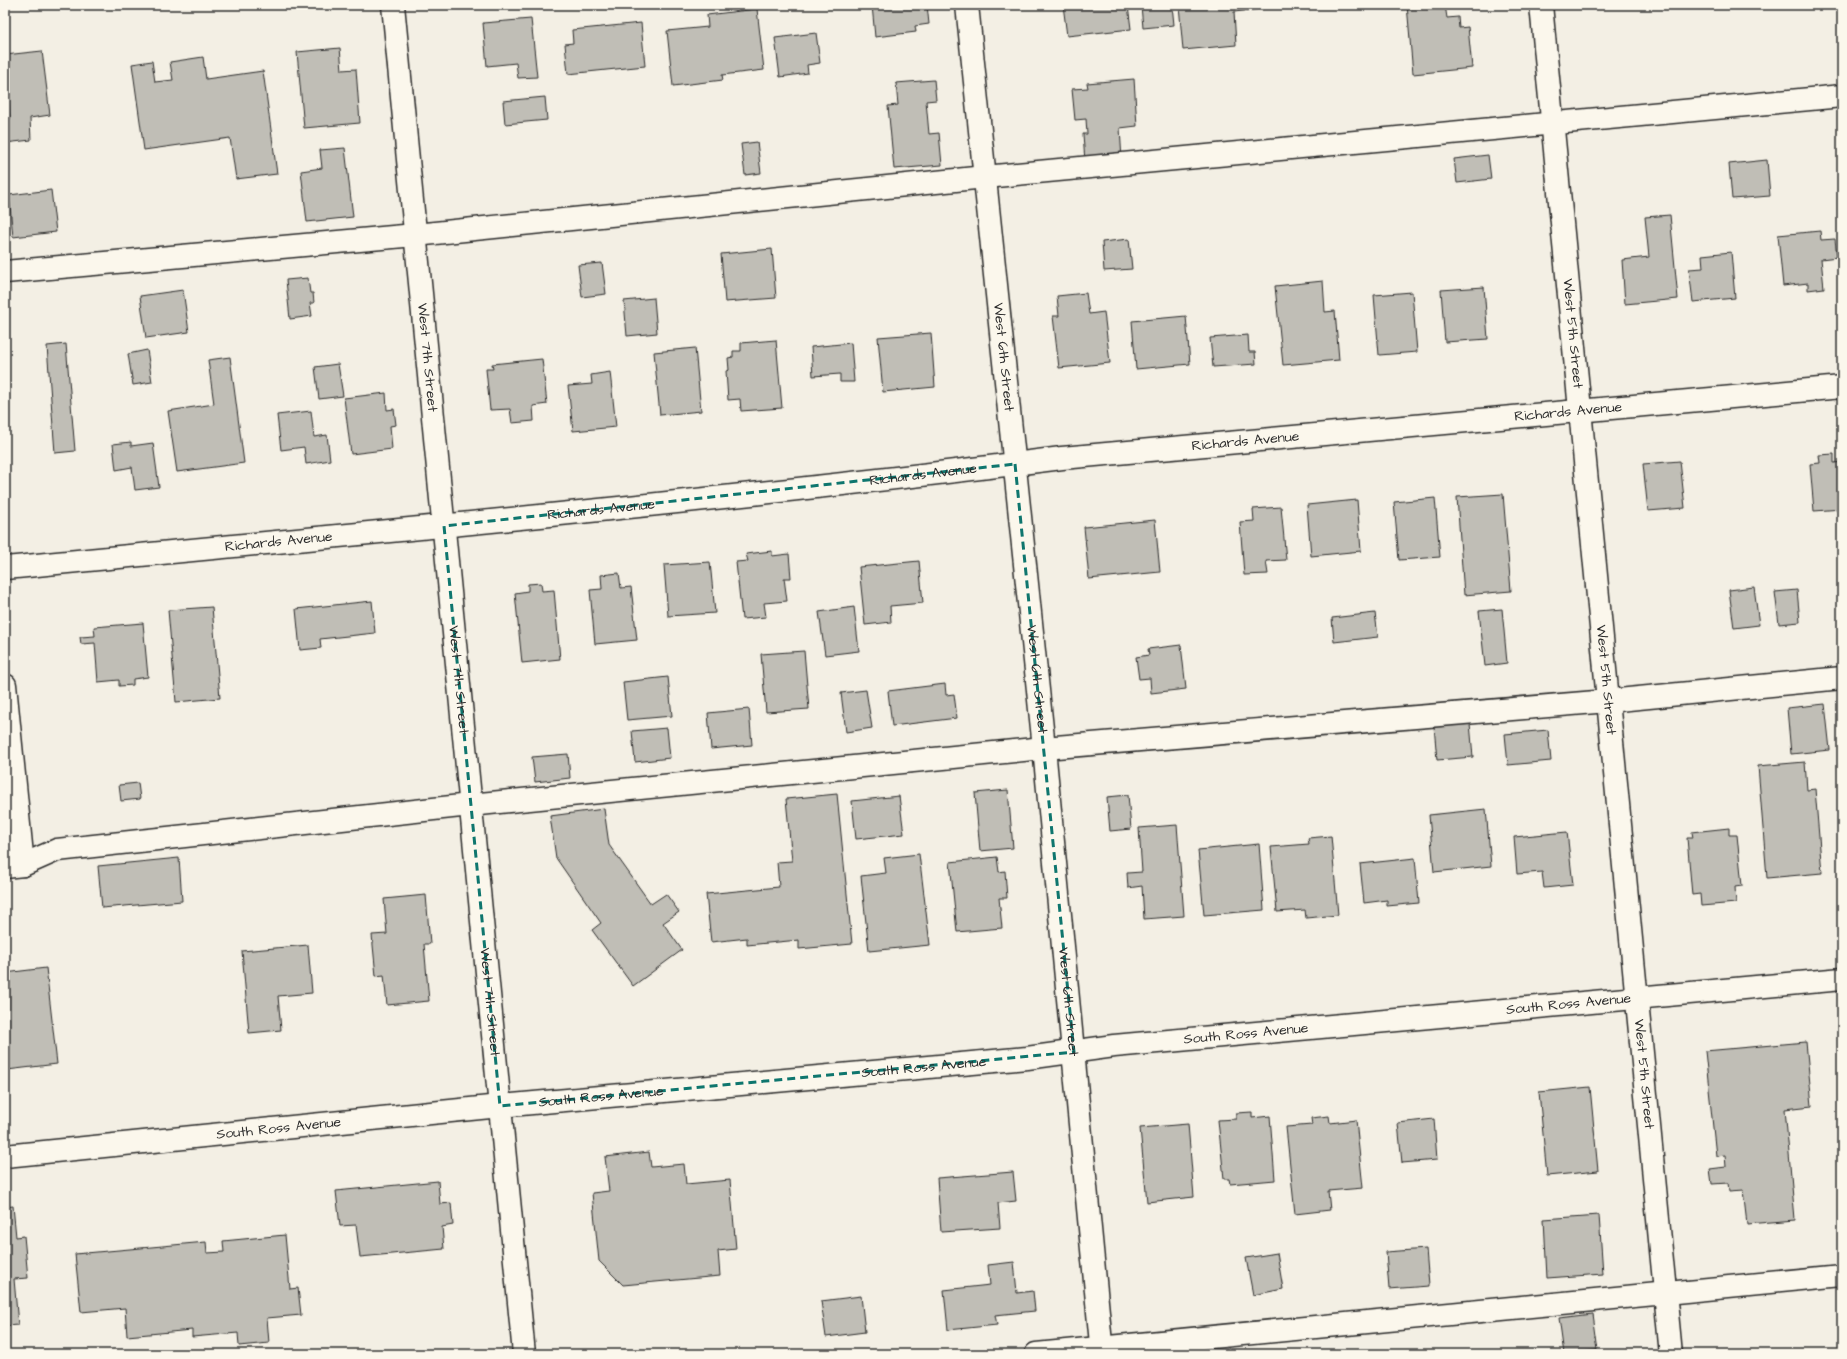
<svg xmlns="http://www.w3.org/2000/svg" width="1847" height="1359" font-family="'Architects Daughter',sans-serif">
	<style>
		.building { fill: #c0beb6; stroke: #2b2b2b }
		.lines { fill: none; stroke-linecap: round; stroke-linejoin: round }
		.minor-casing { stroke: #2b2b2b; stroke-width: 25 }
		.minor { stroke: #fbf7ec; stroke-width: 22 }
		.marked { fill: none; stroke: #0f766e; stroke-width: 3; stroke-dasharray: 8 5; stroke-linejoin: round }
		.labels { text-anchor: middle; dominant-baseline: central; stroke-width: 4; stroke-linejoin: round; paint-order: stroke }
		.street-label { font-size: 14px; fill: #2b2b2b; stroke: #fbf7ec }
	</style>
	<rect width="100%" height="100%" fill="#f3efe4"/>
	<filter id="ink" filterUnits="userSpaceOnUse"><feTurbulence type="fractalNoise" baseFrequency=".025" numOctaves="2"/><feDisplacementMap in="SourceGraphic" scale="8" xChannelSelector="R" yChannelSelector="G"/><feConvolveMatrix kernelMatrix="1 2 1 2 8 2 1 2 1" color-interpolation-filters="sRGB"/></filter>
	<g filter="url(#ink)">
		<g class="building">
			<path d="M872,5H927L929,24L915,26L916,32L875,37Z"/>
			<path d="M1063,5H1128L1131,29L1067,36Z"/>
			<path d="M1141,5H1172L1174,25L1143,28Z"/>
			<path d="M1179,5H1262V9L1234,12L1236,45L1183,50Z"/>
			<path d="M1407,5H1445L1447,18L1458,17L1459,28L1468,27L1472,68L1413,74Z"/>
			<path d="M757,9L764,70L722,75L723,80L673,86L667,31L708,27L707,15Z"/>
			<path d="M531,19L537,77L518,78L516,63L487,66L483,23Z"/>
			<path d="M641,23L645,66L568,74L565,44L573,43L572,30Z"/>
			<path d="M816,33L820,63L807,65L808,73L780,77L775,38Z"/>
			<path d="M340,48L342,70L356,69L360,123L304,128L297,52Z"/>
			<path d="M42,51L50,115L30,118L31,140L5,143V119H10L5,55Z"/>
			<path d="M203,57L206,79L263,71L277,174L236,179L230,138L144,150L132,64L152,61L155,82L173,80L170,62Z"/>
			<path d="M1134,79L1137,126L1120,128L1122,160L1085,162L1083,134H1087L1086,119L1075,120L1072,89L1088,88L1087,83Z"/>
			<path d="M934,80L936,100L926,101L929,134L939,133L942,165L894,169L888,106L898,105L896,83Z"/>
			<path d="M545,97L547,120L505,124L503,101Z"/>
			<path d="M757,142L761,173L745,175L741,144Z"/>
			<path d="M345,148L353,217L307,222L301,171L322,168L320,150Z"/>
			<path d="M1488,155L1491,179L1457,183L1454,159Z"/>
			<path d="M1767,160L1770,196L1732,199L1729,164Z"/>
			<path d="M51,190L56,232L13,237L9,195Z"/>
			<path d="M1670,215L1678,299L1625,304L1622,260L1649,257L1645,217Z"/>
			<path d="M1820,231L1821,240L1835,239L1837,257L1821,259L1824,288L1808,290V283L1783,286L1778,235Z"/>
			<path d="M1129,239L1132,269L1104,271L1102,242Z"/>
			<path d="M772,249L776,298L725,302L721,254Z"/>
			<path d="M1731,252L1735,298L1693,302L1689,269L1703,268L1702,255Z"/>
			<path d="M602,263L606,294L582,297L578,265Z"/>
			<path d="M308,278L310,293H313L314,303H310L312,316L290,319L286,280Z"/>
			<path d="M1323,281L1325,312L1335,311L1339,360L1283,365L1275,286Z"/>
			<path d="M1484,287L1488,339L1445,342L1441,290Z"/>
			<path d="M183,290L189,332L146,338L140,296Z"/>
			<path d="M1412,292L1417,352L1379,355L1374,295Z"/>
			<path d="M1086,293L1089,314L1104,312L1110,363L1059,368L1053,316H1059L1057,296Z"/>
			<path d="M654,298L657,333L627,336L624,301Z"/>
			<path d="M1186,316L1190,364L1136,369L1132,321Z"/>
			<path d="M931,333L935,387L883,392L878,337Z"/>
			<path d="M1248,335L1249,352H1255L1256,364L1213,367L1210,338Z"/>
			<path d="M776,340L782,408L741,411L740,399L728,400L726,371L729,370L728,358L733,357V351H741V343Z"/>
			<path d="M851,343L854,382H840V374L813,376L811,347Z"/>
			<path d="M66,344L75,451L55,453L47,346Z"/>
			<path d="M695,348L701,411L660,415L654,352Z"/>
			<path d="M147,350L152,382L133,385L128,354Z"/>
			<path d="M230,357L244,463L177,472L168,411L214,404L208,360Z"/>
			<path d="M542,359L547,404L533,406L534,421L512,423L510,409L490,410L486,369H493L492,364Z"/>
			<path d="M338,364L343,396L319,399L315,367Z"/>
			<path d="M610,372L616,427L573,431L568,386L592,384L591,375Z"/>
			<path d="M386,393L387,410L394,409L396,425L390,426L392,449L351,454L344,398Z"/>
			<path d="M311,411L314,437L327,435L330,460L306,464L304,447L281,450L277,415Z"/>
			<path d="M131,442V446L153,443L159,487L135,490L132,467L116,470L113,444Z"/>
			<path d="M1834,454V463L1842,462V509L1814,511L1810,464L1820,463L1819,455Z"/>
			<path d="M1680,461L1685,508L1648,511L1643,464Z"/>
			<path d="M1503,494L1511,591L1464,595L1457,497Z"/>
			<path d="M1435,498L1440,557L1399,560L1394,502Z"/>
			<path d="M1357,500L1361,551L1311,556L1307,505Z"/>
			<path d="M1281,507L1286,560L1266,561L1268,574L1244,575L1240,522L1254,521L1253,509Z"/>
			<path d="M1155,520L1160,572L1089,579L1084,527Z"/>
			<path d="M772,551V556L789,554L791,578H784L787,601L764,603L766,617L742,619L736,562L748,561L746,554Z"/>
			<path d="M919,561L923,603L890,606L891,622L865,625L859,567Z"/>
			<path d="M710,562L715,613L668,616L664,565Z"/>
			<path d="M619,573L621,588L631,587L637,640L595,644L590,590L602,589L601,575Z"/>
			<path d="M541,583L542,591L554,590L560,659L522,663L515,593L528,591V584Z"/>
			<path d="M1754,587L1759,625L1734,628L1729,590Z"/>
			<path d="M1797,590L1800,622L1779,624L1775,592Z"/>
			<path d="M372,601L375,633L320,639L321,648L300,650L296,609Z"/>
			<path d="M212,607L220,698L176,702L168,610Z"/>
			<path d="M854,607L859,651L825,655L819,612Z"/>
			<path d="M1502,609L1507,663L1485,666L1479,611Z"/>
			<path d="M1375,613L1378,637L1334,642L1332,618Z"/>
			<path d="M143,623L148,677L133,679V685L119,686V680L98,682L95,643L81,644L80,637L95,636L94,627Z"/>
			<path d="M1181,645L1186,689L1151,693L1150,678L1139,679L1136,657L1149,655L1148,649Z"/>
			<path d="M804,651L809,709L766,712L761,654Z"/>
			<path d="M668,677L672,716L627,720L623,682Z"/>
			<path d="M945,684L946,695L954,694L957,718L892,726L888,691Z"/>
			<path d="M866,690L872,728L846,732L841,693Z"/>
			<path d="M1825,704L1830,750L1791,754L1787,708Z"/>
			<path d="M749,709L752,745L711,749L708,713Z"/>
			<path d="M1470,723L1473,757L1437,760L1434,726Z"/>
			<path d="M667,728L670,758L635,762L632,731Z"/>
			<path d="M1548,730L1551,761L1508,765L1505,734Z"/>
			<path d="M568,754L570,778L535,782L532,757Z"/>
			<path d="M1805,762L1807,790L1815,789L1822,873L1767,878L1758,766Z"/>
			<path d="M138,783L140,799L121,801L119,785Z"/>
			<path d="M1008,790L1013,848L980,851L975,793Z"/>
			<path d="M837,794L852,944L799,949V940L747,945V938L711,942L706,894L779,887L777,862L792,861L786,799Z"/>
			<path d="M1128,795L1131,829L1110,831L1107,797Z"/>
			<path d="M899,796L904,834L856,839L852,801Z"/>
			<path d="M604,809L609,845L651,904L666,894L679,912L663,923L682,950L633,986L592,930L601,923L556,858L550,816Z"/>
			<path d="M1486,809L1491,866L1434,872L1429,815Z"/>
			<path d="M1177,825L1184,916L1144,919L1142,886L1128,888L1127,873L1142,872L1139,828Z"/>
			<path d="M1729,828V835H1737L1742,886L1735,887L1736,903L1701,906L1700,894L1692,895L1687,838H1693L1692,832Z"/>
			<path d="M1567,832L1573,885L1544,888L1542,872L1517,874L1514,837Z"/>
			<path d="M1331,836L1338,915L1306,918L1305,910L1277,912L1271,847L1309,844L1308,838Z"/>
			<path d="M1259,844L1264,910L1204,915L1198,850Z"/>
			<path d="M919,854L930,945L869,951L861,876L886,873L884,858Z"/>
			<path d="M997,857L999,872L1005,871L1007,898H999L1002,928L957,932L950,862Z"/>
			<path d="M179,858L182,901L102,908L98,866Z"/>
			<path d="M1415,858L1419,903L1387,906V900L1364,903L1360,864Z"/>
			<path d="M426,895L430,944H424L429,1001L387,1005L384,975L376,976L372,935L387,934L384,899Z"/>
			<path d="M308,945L312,993L278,996L281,1030L249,1033L242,951Z"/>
			<path d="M46,968L57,1064L7,1070L5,973Z"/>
			<path d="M1806,1042L1812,1106L1785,1109L1795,1220L1747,1224L1743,1190L1729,1191L1728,1183L1712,1184L1710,1169L1726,1167L1725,1155L1716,1156L1705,1051Z"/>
			<path d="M1590,1087L1598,1171L1547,1176L1539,1092Z"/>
			<path d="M1252,1112V1118L1270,1116L1275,1180L1230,1184L1229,1179H1224L1218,1120L1236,1119V1113Z"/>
			<path d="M1329,1116L1330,1123L1356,1120L1363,1188L1328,1191L1330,1210L1295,1214L1286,1127L1312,1125L1311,1118Z"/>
			<path d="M1434,1119L1437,1160L1402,1163L1398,1123Z"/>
			<path d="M1188,1124L1194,1197L1147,1202L1140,1128Z"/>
			<path d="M649,1152L651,1167L684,1164L686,1184L730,1180L736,1249L718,1251L720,1276L623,1285L599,1261L592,1193L609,1191L605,1157Z"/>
			<path d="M1013,1172L1016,1201L998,1203L1000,1228L941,1232L937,1178Z"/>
			<path d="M438,1181L440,1204L451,1203L453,1225L442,1227L444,1249L360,1257L356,1225L340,1226L336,1191Z"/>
			<path d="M13,1206L16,1237L24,1236L28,1278L14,1279L18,1325L5,1326V1207Z"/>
			<path d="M1599,1215L1603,1274L1547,1278L1544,1219Z"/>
			<path d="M285,1235L290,1289L298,1288L301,1315L267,1318L269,1343L239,1346L238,1333L192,1337V1330L127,1336L125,1308L81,1312L75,1254L206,1242L207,1253L224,1252L223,1241Z"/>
			<path d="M1426,1249L1429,1286L1389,1289L1386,1252Z"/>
			<path d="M1277,1253L1283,1289L1253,1295L1246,1258Z"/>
			<path d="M1014,1262L1017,1293L1033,1291L1035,1311L995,1315L997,1325L948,1330L944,1290L990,1285L988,1265Z"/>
			<path d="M861,1296L865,1332L826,1337L821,1301Z"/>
			<path d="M1592,1314L1597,1350L1564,1354L1559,1318Z"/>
		</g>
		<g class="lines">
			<g class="minor-casing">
				<g id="minor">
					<path id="s1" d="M393,5L524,1354"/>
					<path id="s2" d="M967,5L1044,748L1102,1354"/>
					<path id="s3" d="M1541,5L1671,1354"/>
					<path d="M5,272L415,235L985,177L1842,96"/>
					<path id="s4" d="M5,568C357,534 710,502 1062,458L1842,387"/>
					<path d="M5,685L23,865"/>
					<path d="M5,867L23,865L57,850L470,805L1044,748L1608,701L1842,678"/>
					<path id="s5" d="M5,1156L500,1106L1027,1058L1114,1046L1842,979"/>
					<path d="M1036,1354L1842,1276"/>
				</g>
			</g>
			<use href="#minor" class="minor"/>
		</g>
	</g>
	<path class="marked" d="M1015,464L1074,1052L500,1106L444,526Z"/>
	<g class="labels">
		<g class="street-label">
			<text stroke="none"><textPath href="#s3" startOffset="330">West 5th Street</textPath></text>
			<text stroke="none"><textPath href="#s1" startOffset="354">West 7th Street</textPath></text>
			<text stroke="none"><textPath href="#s2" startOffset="354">West 6th Street</textPath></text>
			<text stroke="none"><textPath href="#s4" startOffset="1571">Richards Avenue</textPath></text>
			<text stroke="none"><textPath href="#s4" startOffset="1247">Richards Avenue</textPath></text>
			<text stroke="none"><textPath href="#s4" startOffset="923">Richards Avenue</textPath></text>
			<text stroke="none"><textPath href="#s4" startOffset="599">Richards Avenue</textPath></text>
			<text stroke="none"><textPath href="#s4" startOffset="275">Richards Avenue</textPath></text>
			<text stroke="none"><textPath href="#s1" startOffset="678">West 7th Street</textPath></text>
			<text stroke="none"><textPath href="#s2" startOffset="678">West 6th Street</textPath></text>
			<text stroke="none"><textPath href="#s3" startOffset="678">West 5th Street</textPath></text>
			<text stroke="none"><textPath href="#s1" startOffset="1002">West 7th Street</textPath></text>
			<text stroke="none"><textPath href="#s2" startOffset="1002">West 6th Street</textPath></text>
			<text stroke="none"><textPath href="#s5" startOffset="1571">South Ross Avenue</textPath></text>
			<text stroke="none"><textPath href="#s5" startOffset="1247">South Ross Avenue</textPath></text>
			<text stroke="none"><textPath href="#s5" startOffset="923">South Ross Avenue</textPath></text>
			<text stroke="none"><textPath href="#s3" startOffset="1074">West 5th Street</textPath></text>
			<text stroke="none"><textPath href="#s5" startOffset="599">South Ross Avenue</textPath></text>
			<text stroke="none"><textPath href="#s5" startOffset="275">South Ross Avenue</textPath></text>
		</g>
	</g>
	<rect width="1847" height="1359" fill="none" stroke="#fbf7ec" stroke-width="20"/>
	<rect x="10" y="10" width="1827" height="1339" fill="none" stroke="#2b2b2b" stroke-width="1.5" filter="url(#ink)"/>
</svg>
